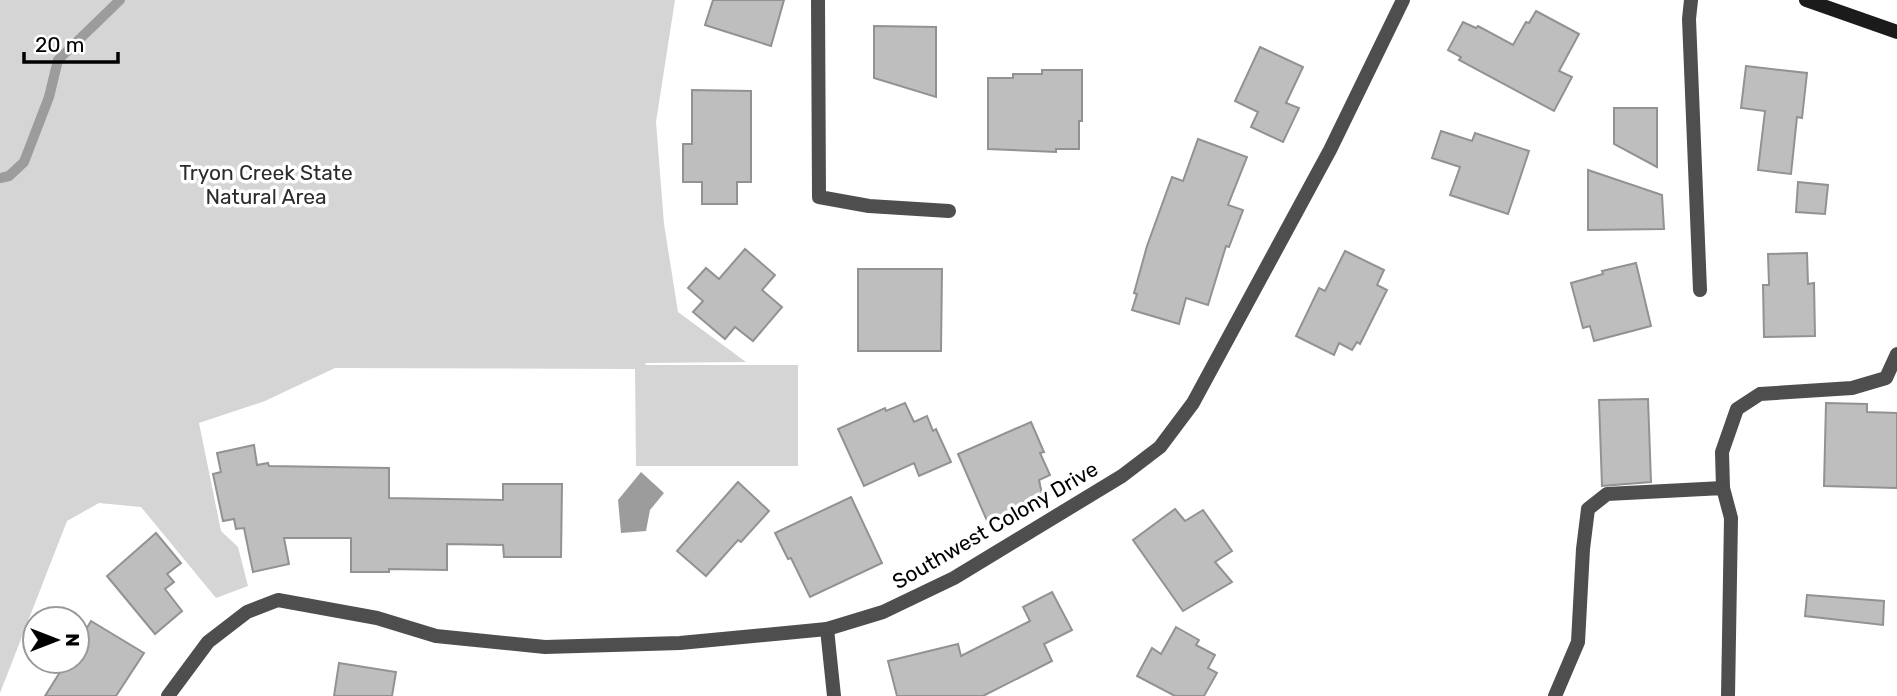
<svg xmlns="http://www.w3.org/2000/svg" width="1897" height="696" font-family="Rubik,sans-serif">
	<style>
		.green { fill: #d5d5d5 }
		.water { fill: #9c9c9c }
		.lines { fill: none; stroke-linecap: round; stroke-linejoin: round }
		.stream { stroke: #9c9c9c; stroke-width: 10 }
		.building { fill: #bebebe; stroke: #929292; stroke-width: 2 }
		.lane { stroke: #4e4e4e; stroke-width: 14 }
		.street { stroke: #4e4e4e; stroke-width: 14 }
		.secondary { stroke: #1b1b1b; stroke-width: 14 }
		.labels { text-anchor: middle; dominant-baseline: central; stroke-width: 7; stroke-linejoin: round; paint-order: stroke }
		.park-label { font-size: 21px; fill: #2c2c2c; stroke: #fff }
		.street-label { font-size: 21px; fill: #000; stroke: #fff }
	</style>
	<rect width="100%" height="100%" fill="#fff"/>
	<path class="green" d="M0,0H675L656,122L664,224L678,312L746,362L646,363L645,365H798V466H636L635,369L335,368L265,401L199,423L221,531L238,547L248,586L216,598L141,507L99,503L67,521L0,693Z"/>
	<path class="water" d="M641,472L664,493L650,510L646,531L621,533L618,500Z"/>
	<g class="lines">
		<path class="stream" d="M0,178L9,176L24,162L49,97L58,60L120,0"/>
	</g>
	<g class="building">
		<path d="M713,0H784L771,46L705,25Z"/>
		<path d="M1536,11L1579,34L1559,71L1572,77L1554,111L1459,60L1461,57L1448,50L1463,22L1476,28L1478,26L1513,45L1526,22L1529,23Z"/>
		<path d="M874,26L936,27V97L874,78Z"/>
		<path d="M1260,47L1303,67L1286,103L1299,108L1283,142L1251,127L1258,112L1235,101Z"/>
		<path d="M1746,66L1807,73L1802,118L1797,117L1791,174L1758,170L1765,111L1741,108Z"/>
		<path d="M1042,70H1082V121H1079V149H1056V152L988,149V78H1013V74H1042Z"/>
		<path d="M692,90L751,91V182H737V204H702V182H683V144H692Z"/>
		<path d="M1614,108H1657V167L1614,144Z"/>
		<path d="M1441,131L1472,141L1475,133L1529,151L1508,214L1450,195L1460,167L1432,158Z"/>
		<path d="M1198,139L1247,157L1228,205L1243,210L1229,247L1226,246L1208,305L1186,298L1179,324L1132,310L1137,294L1134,293L1147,246L1172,177L1183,181Z"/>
		<path d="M1588,170L1662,195L1664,229L1588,230Z"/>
		<path d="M1798,182L1828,185L1825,214L1796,212Z"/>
		<path d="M745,249L775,275L762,290L782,307L753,341L735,327L725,339L693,312L703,301L688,288L706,268L719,279Z"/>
		<path d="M1345,251L1384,270L1377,285L1387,290L1360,344L1357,342L1352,350L1339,343L1334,355L1296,336L1319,288L1325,291Z"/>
		<path d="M1807,253L1808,284L1814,283L1815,336L1764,337L1763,285H1769L1768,254Z"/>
		<path d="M1636,263L1651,326L1594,341L1590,326L1583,328L1571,283L1603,274L1602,271Z"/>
		<path d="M858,269H942L941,351H858Z"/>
		<path d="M1648,399L1651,482L1602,486L1599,400Z"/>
		<path d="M905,403L914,422L927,416L933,431L936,429L951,462L919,476L914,463L864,486L838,429L885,408L886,411Z"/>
		<path d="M1826,403L1867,404V412L1897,413V488L1824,486Z"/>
		<path d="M1031,422L1044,452L1040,453L1050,475L1039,480L1042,494L1022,503L1023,507L988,523L958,454Z"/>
		<path d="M254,445L257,465L268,463L269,466L389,468V498L503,500V484H562L561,557H504L503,545L447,544V570L389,569V572H351V538H284L289,564L253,572L244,528L236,529L234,519L223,521L213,474L221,472L217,453Z"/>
		<path d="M738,482L769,511L741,542L738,540L706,576L677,551Z"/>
		<path d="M851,497L882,563L810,597L791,558L788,559L775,533Z"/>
		<path d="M1175,509L1185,521L1203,510L1232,551L1215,562L1232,582L1183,611L1133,540Z"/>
		<path d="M156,533L181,563L167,574L174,582L165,589L182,611L155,634L107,576Z"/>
		<path d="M1052,592L1072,630L1044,644L1052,661L983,696H897L888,661L958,644L961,656L1030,621L1023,607Z"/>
		<path d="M1807,595L1884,601L1883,625L1805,616Z"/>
		<path d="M91,621L144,653L116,696H45L67,661H77V644Z"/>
		<path d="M1176,627L1199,640L1196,645L1215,655L1208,668L1217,673L1204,696H1175L1137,676L1152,648L1161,654Z"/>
		<path d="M339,663L396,672L392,696H334Z"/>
	</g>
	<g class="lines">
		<g class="lane">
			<path d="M1691,0L1689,19L1700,290"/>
			<path d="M1723,488L1722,452L1737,409L1760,394L1852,388L1886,378L1897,354"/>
			<path d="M1555,696L1578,642L1583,549L1588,509L1607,494L1723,488L1731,518L1728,696"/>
		</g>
		<g class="street">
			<path d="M818,0L819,197L869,206L949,211"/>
			<path d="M827,629L834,696"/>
			<path d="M168,696L208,642L247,612L278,600L377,618L436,636L545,647L680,643L827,629L883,612L954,578L1122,476L1160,447L1193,403L1330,150L1403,0"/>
		</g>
		<path class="secondary" d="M1806,0L1897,32"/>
	</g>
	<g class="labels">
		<g class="park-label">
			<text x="266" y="172">Tryon Creek State<tspan x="266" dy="24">Natural Area</tspan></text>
		</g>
		<g class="street-label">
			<text transform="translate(995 525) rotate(-30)">Southwest Colony Drive</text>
		</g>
	</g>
	<g transform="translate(56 640) rotate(90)"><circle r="33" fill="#ffffff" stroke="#999999" stroke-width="2"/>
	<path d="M0-5L12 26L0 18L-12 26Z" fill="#000000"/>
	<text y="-10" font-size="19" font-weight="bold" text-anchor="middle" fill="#000000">N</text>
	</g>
	<path d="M24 52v10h94v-10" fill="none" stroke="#000000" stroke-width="3.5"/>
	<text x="35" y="52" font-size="21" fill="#000000" stroke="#ffffff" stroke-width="5" paint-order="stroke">20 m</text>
</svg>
